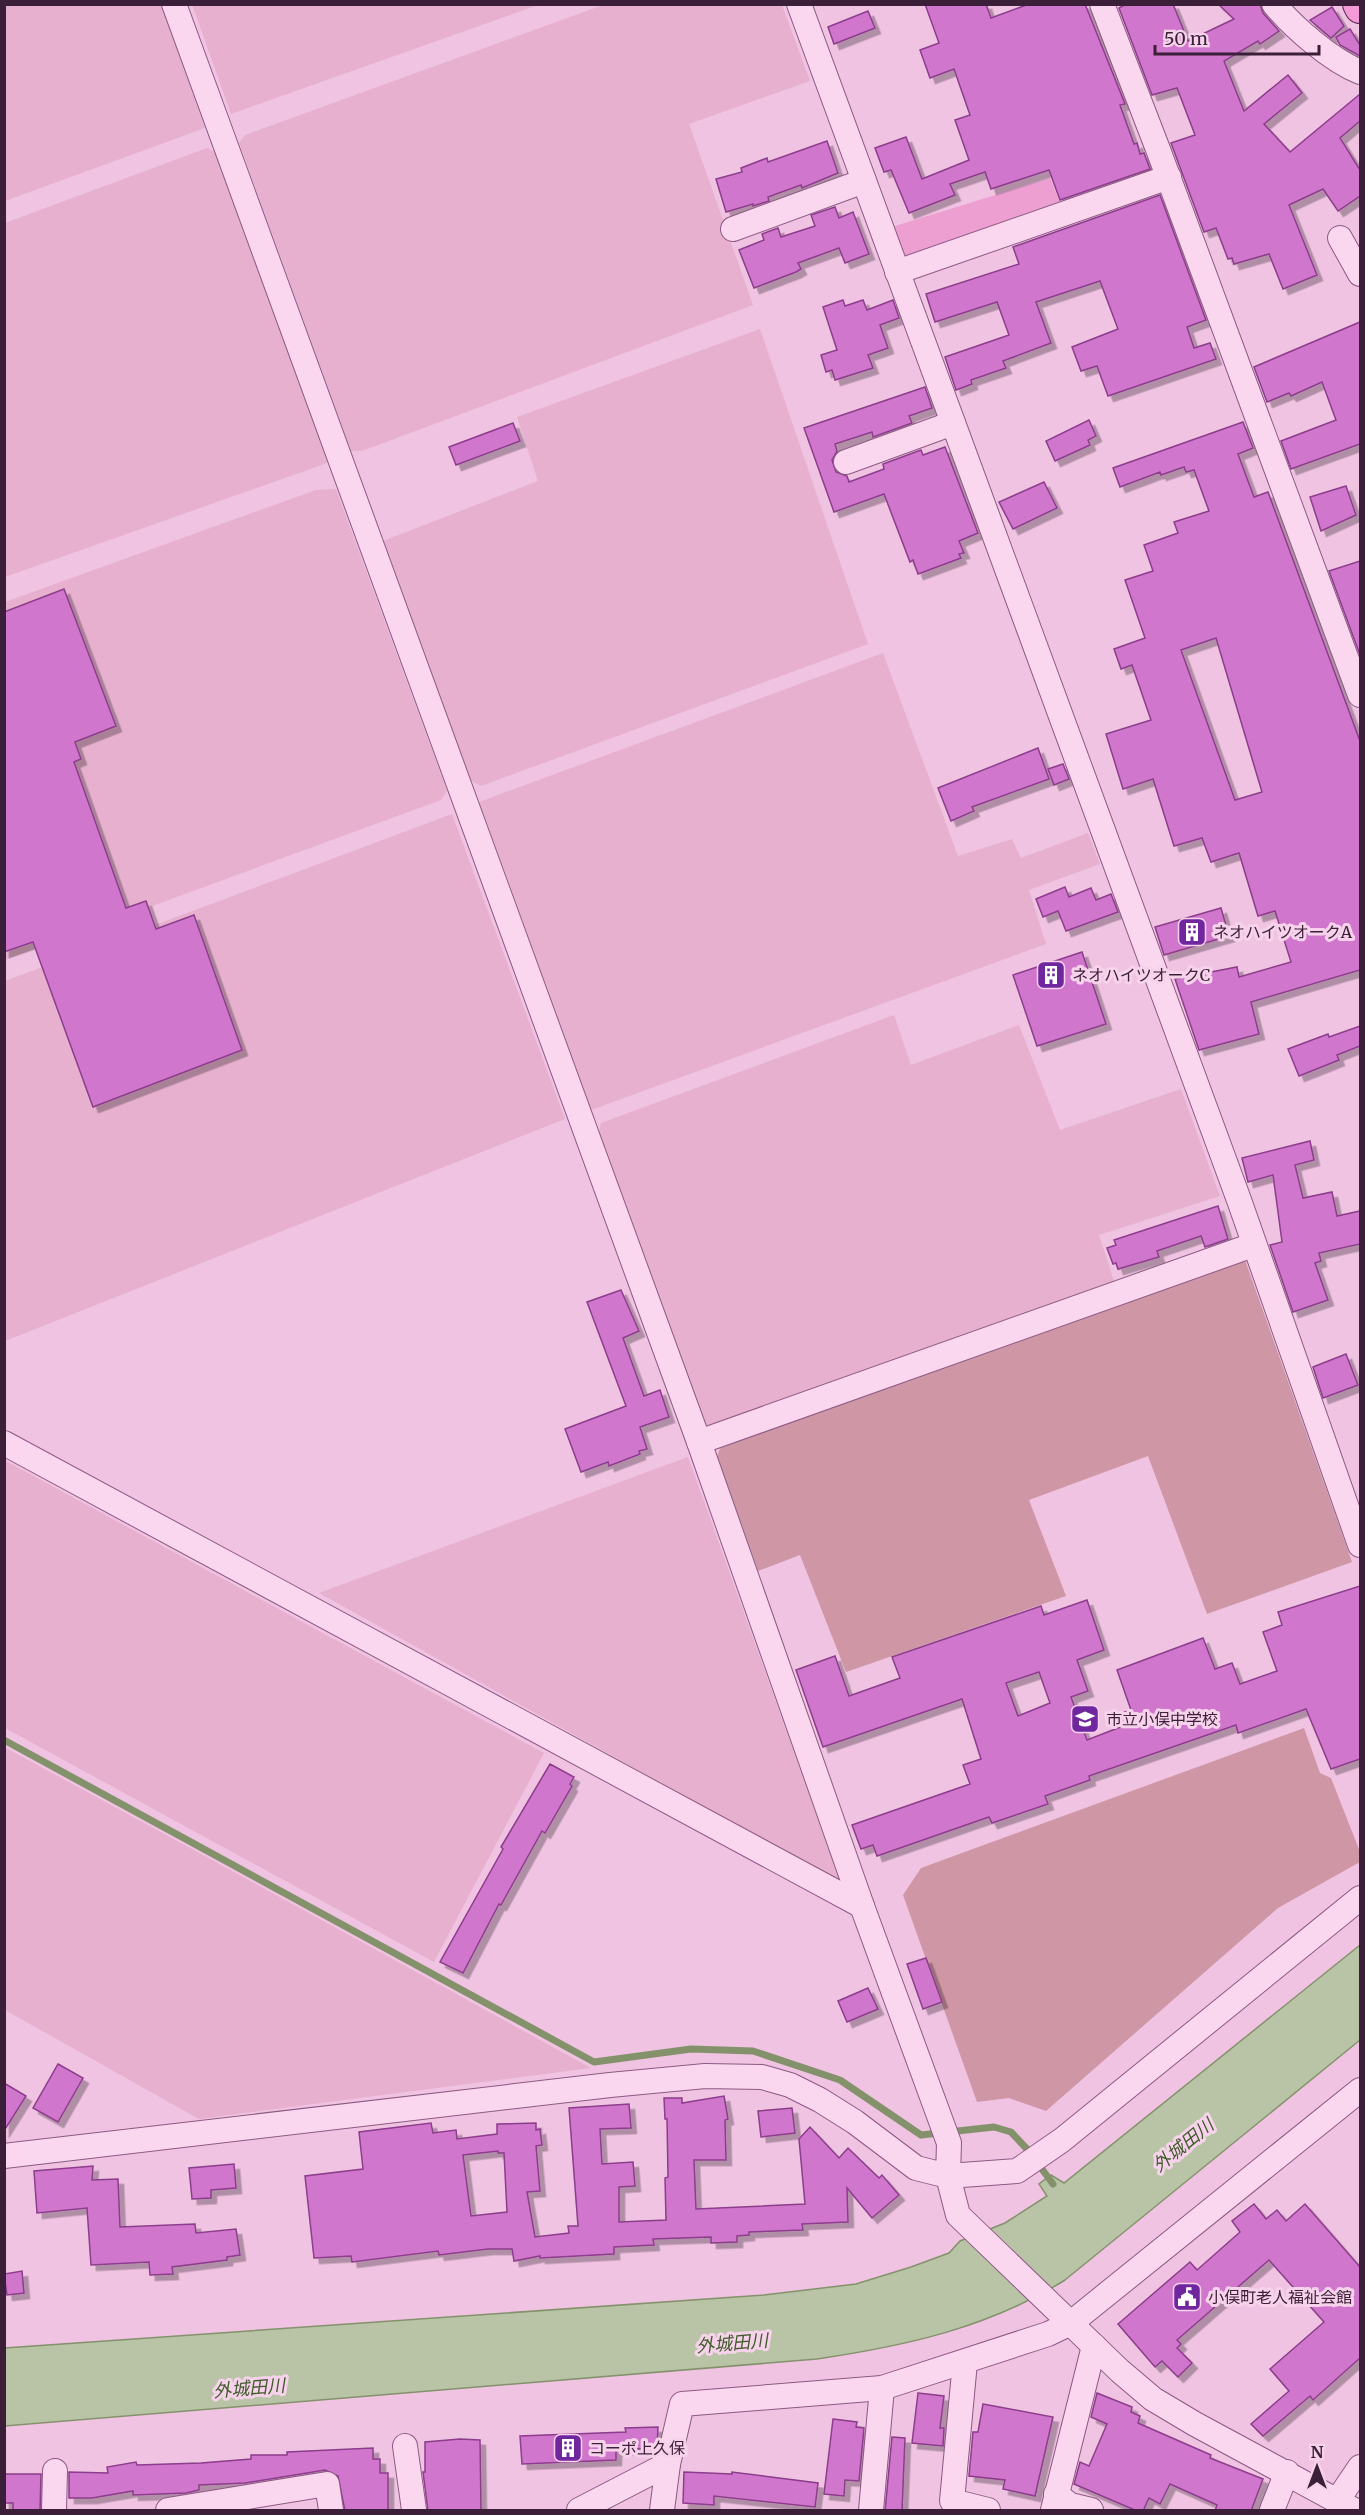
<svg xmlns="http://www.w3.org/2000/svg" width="1365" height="2515" font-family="Merriweather,'Noto Sans JP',serif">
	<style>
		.farmland { fill: #e6b0ce }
		.green { fill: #cf96a5 }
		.sand { fill: #ed9fd2 }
		.water { fill: #b9c3a6; stroke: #84926c; stroke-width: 1.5 }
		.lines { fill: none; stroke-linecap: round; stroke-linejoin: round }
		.stream { stroke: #84926c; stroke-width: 7 }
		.building { fill: #d077cd; stroke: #8c3d8b; stroke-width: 1.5; fill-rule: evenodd; filter: url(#shadow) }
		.minor-casing { stroke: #8c5984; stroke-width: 26 }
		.major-casing { stroke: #592d55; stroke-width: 32 }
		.minor { stroke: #fad7ef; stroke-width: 24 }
		.major { stroke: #f59ad9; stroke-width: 30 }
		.labels { text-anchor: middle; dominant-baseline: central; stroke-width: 6; stroke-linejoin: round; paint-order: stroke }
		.poi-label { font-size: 16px; fill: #3b1e38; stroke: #f7d3eb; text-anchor: start }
		.water-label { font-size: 18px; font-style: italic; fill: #415b2c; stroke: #f7d3eb }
	</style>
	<defs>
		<filter id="shadow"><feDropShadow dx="5.5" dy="5.5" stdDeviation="0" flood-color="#0004"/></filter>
	</defs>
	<rect width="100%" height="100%" fill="#f0c3e2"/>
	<g class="farmland">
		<path d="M5,4L161,5L205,128L5,201Z"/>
		<path d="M192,4H538V5L231,114Z"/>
		<path d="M603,5H782L810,81L689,124L753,305L362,451H351L239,143L245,135Z"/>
		<path d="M207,148L215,152L330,462L5,577V223Z"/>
		<path d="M760,329L868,644L481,786L470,780L383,541L538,481L517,417Z"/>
		<path d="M336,489L447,791L441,800L5,960V602L316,490Z"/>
		<path d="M883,653L958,856L1012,839L1021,858L1088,833L1100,864L1029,890L1046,944L591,1110L479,802Z"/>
		<path d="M452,814L565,1119L5,1341V981Z"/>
		<path d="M894,1015L911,1065L1019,1025L1060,1130L1181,1089L1220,1196L1099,1235L1115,1284L718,1430L704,1425L599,1132L601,1123Z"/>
		<path d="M688,1457L841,1883L319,1593Z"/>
		<path d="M4,1460L544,1753L434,1962L5,1728Z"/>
		<path d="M4,1747L192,1849L591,2068L199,2119L5,2010Z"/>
	</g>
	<g class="green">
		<path d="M1244,1257L1352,1562L1207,1614L1148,1456L1029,1500L1066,1596L846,1672L800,1555L758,1571L717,1457L720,1448Z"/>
		<path d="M1304,1728L1320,1773L1331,1778L1360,1852V1862L1278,1908L1046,2111L1009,2098L977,2102L903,1895L921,1868Z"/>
	</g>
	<path class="sand" d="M1050,178L1062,208L906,266L892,227Z"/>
	<path class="water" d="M1360,1945V2040L1065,2280C988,2328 905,2346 817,2359L5,2426V2348L764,2295L856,2284L911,2267L949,2253L960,2241L1005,2223L1047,2196L1039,2184L1051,2175L1064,2183Z"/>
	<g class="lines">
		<path class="stream" d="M4,1740L594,2062L691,2049L753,2051L840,2080L921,2135L994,2127L1011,2132L1027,2149L1053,2184"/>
	</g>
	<g class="building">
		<path d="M925,4H986L991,18L1029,4H1085L1125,104L1120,105L1134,144L1137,143L1140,154L1144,153L1150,169L1060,200L1049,170L991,189L985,172L950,184L955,195L909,213L891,170L884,172L875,148L906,137L922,179L969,160L955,120L970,115L954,69L930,78L920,50L939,43Z"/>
		<path d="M1126,4H1173L1188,41L1234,19L1218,4H1260L1263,13L1279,31L1260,44L1258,41L1224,61L1244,111L1288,75L1302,93L1264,124L1290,152L1360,94V121L1340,138L1360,170V196L1338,211L1323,189L1289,205L1317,275L1283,289L1269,254L1234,264L1232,258L1228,259L1216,228L1204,232L1171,143L1195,135L1177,88L1152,95L1119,8Z"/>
		<path d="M1332,7L1344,26L1331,38L1310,20Z"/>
		<path d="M868,11L875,28L834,44L828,27Z"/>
		<path d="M1350,29L1360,45V56L1340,45L1336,37Z"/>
		<path d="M827,141L838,173L802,188L801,185L768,197L769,201L753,206V204L726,212L716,179L742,172L741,168L767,158L768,162Z"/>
		<path d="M1160,195L1206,320L1187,327L1194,348L1210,343L1216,359L1108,396L1097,366L1081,371L1072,347L1118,329L1100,281L1036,302L1051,343L1003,361L1006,368L971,380L972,384L956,390L945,357L1009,335L997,302L935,322L926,294L1019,264L1013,247Z"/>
		<path d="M835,207L839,218L853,212L869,254L845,263L839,248L798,263L801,269L796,272L754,288L739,250L764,240L762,234L778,228L781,237L815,226L811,215Z"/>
		<path d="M843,300L845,306L863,300L867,310L893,300L899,318L880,325L888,348L868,355L873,368L835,380L832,370L826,372L821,355L837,350L823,307Z"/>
		<path d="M1360,322V444L1291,469L1281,441L1336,420L1322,382L1291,396L1289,393L1267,402L1254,367Z"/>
		<path d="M925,387L932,408L909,416L912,423L873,437L872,432L835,444L837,451L832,460L836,472L847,476L849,482L884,469L883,464L921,450L923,455L945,447L978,533L959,541L964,553L959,554L961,558L918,574L913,560L910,562L884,494L834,512L804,428Z"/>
		<path d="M1089,420L1096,436L1088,440L1090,445L1055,461L1046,441Z"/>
		<path d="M1243,422L1253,448L1238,454L1254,497L1268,492L1360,741V970L1251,1002L1259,1034L1199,1050L1175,979L1237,967L1239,977L1291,962L1275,911L1258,916L1239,853L1211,862L1202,838L1174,846L1153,779L1123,789L1106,734L1151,720L1132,665L1121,669L1114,649L1145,638L1125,580L1153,571L1144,545L1178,533L1174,522L1209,511L1194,470L1186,472L1184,467L1161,475L1160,472L1120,487L1113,468ZM1216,638L1262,792L1235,800L1181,650Z"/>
		<path d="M513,423L520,441L456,465L449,447Z"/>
		<path d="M1044,482L1057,508L1013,529L999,502Z"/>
		<path d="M1346,486L1356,515L1321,531L1310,497Z"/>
		<path d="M1360,561V655L1329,571Z"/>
		<path d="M64,589L116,726L75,742L81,759L74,762L126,908L146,901L156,929L194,915L242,1050L93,1107L33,942L4,952V612Z"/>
		<path d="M1038,748L1049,779L972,807L974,811L951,821L938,788Z"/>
		<path d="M1063,764L1069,779L1054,785L1048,769Z"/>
		<path d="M1065,887L1069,897L1091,888L1096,900L1111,894L1118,912L1066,931L1058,911L1043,917L1036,899Z"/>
		<path d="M1221,908L1229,936L1164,955L1155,927Z"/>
		<path d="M1082,952L1106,1024L1037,1046L1013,975Z"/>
		<path d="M1360,1026V1046L1337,1055L1339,1060L1299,1076L1288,1049L1328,1034L1329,1037Z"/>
		<path d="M1310,1141L1314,1160L1295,1165L1303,1198L1332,1192L1337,1216L1360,1211V1244L1319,1253L1321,1261L1315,1263L1328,1300L1293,1312L1270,1245L1282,1242L1273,1175L1248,1182L1242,1158Z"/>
		<path d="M1218,1206L1228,1239L1205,1247L1201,1236L1157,1251L1159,1257L1118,1269L1116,1263L1113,1264L1107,1248L1116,1245L1114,1240Z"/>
		<path d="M621,1290L639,1331L623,1338L644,1396L660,1390L669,1417L640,1427L647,1449L639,1451L640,1454L609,1466L608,1462L581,1472L565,1429L626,1406L587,1302Z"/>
		<path d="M1346,1354L1358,1385L1323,1398L1313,1367Z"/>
		<path d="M1360,1586V1759L1331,1769L1306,1709L1238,1733L1236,1725L1089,1776L1090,1780L1045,1796L1048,1804L992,1823L989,1817L877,1856L873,1845L861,1849L852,1825L970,1784L963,1765L981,1759L962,1699L823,1747L796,1670L835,1656L849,1696L900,1678L892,1657L1041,1606L1044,1615L1087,1600L1104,1650L1077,1660L1088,1691L1071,1697L1087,1740L1123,1726L1119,1714L1131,1710L1117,1670L1203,1638L1215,1669L1232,1663L1240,1684L1277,1671L1263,1632L1282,1625L1278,1612ZM1039,1672L1050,1703L1018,1716L1006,1683Z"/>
		<path d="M550,1764L574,1777L570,1784L572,1786L545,1833L542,1831L501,1905L499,1904L463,1973L440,1962L503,1849L501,1847Z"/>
		<path d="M926,1958L942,2002L923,2009L907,1964Z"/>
		<path d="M868,1988L878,2009L847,2022L838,2001Z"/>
		<path d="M58,2064L83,2078L58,2122L33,2108Z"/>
		<path d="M4,2083L26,2096L4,2131Z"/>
		<path d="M724,2096L728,2119L725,2120L726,2160H694L696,2209L805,2204L799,2139L810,2127L839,2158L848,2148L879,2178L882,2175L899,2195L872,2218L847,2188L848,2222L802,2224L803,2230L749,2232V2235L737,2236V2242L711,2243V2237L653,2239L654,2245L614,2247V2254L540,2258V2256L514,2261L512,2249H488L439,2255L438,2251L352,2262L351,2256L314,2258L305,2176L363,2169L359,2132L431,2123L433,2133L456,2130L457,2139L497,2134V2124L536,2123V2130L540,2129L542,2145L536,2146L540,2191L527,2192L535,2237L569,2233L568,2226H578L569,2108L629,2104L631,2128L600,2129L602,2164L633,2162L635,2186L619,2187V2222L666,2220L665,2178L668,2177L667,2119H665L664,2098H682V2103ZM498,2151V2153H504L507,2212L471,2216L463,2155Z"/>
		<path d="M792,2108L795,2133L761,2137L758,2111Z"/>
		<path d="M234,2164L236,2188L211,2190V2198L192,2199L189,2168Z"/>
		<path d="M93,2166L92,2180L118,2179L120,2227L195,2224L196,2233L236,2229L240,2255L227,2257V2260L172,2267L173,2274L150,2275L149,2262L91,2265L87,2208L37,2213L34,2171Z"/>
		<path d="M1254,2204L1266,2219L1277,2210L1286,2221L1305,2204L1360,2267V2358L1313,2400L1310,2396L1263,2436L1251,2424L1289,2391L1270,2369L1324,2322L1269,2260L1177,2340L1181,2344L1177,2348L1192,2363L1178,2377L1162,2361L1155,2367L1118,2324L1190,2262L1197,2270L1240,2232L1232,2221Z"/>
		<path d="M22,2271L24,2293L7,2295L4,2274Z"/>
		<path d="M918,2393L944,2396L940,2428H944L943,2446L912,2443Z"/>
		<path d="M1097,2393L1132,2407L1131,2412L1140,2416L1138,2423L1211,2455L1210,2458L1263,2479L1251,2511H1215L1217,2505L1170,2484L1160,2504L1149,2498L1143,2511H1137L1074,2484L1080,2462L1089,2466L1107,2424L1091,2417Z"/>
		<path d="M983,2404L1053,2417L1035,2496L1003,2489L1005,2480L969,2476L973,2432H978Z"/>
		<path d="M833,2419L857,2422L856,2427L864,2428L859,2481L845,2480L844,2496L824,2494Z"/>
		<path d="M658,2427L657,2448L616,2450V2460L522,2464L520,2436L626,2432L625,2428Z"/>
		<path d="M892,2437L905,2438L902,2511H885Z"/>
		<path d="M460,2439L480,2440L481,2511H428L423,2472H425V2442Z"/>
		<path d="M373,2448V2459H380V2473H388V2511H345L338,2476L325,2470L245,2483L199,2485V2490L186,2493L133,2495V2491L92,2498H69V2472L108,2473L107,2467L136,2462L137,2465L201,2463L251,2459V2455H287V2452Z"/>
		<path d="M684,2472L732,2474V2472L818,2483L815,2507L714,2496V2505L683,2503Z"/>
		<path d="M4,2474H41L40,2511H13V2503H4Z"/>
	</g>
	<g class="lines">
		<g class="minor-casing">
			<g id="minor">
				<path d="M174,4L699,1442L862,1906L949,2143L948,2176L958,2215L1120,2371L1153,2399L1195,2424L1354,2510"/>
				<path d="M799,4L1239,1200L1360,1545"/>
				<path d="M1102,4L1159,152L1360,695"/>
				<path d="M1274,4C1295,29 1331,60 1360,72"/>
				<path d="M733,229L864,181"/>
				<path d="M1340,238L1360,274"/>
				<path d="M897,272L1169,177"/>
				<path d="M846,462L953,423"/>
				<path d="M699,1442L1253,1245"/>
				<path d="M4,1443L862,1906"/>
				<path d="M4,2156L610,2085L705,2076L762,2077L790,2085L820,2100L855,2122L916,2168L948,2176L1017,2171L1062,2140L1360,1898"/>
				<path d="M965,2362L952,2501L988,2510"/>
				<path d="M405,2446L414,2510"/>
				<path d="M1056,2494L1070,2505L1091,2510"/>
				<path d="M1337,2501L1360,2467"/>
				<path d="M54,2510L55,2471"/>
				<path d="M168,2510L327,2484L331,2510"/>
				<path d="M579,2510L668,2464L682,2404L882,2388L1048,2334L1071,2323L1360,2090"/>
				<path d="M662,2510L668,2464"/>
				<path d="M871,2510L882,2388"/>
				<path d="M1053,2510L1094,2346"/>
				<path d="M1272,2510L1287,2472"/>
			</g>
		</g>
		<g class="major-casing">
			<path id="major" d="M1358,4L1360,8"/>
		</g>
		<use href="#minor" class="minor"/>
		<use href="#major" class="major"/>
	</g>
	<defs>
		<g id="building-square" transform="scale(1.5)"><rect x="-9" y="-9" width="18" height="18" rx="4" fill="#6f269e" stroke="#f7d3eb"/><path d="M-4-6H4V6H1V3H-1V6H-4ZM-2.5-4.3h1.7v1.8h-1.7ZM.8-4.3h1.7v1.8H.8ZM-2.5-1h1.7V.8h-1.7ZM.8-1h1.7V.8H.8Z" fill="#fff"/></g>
		<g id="school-square" transform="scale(1.5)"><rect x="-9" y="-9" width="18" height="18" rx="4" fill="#6f269e" stroke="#f7d3eb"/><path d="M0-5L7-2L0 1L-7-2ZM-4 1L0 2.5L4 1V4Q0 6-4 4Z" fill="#fff"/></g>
		<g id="civic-square" transform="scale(1.5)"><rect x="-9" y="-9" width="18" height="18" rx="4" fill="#6f269e" stroke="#f7d3eb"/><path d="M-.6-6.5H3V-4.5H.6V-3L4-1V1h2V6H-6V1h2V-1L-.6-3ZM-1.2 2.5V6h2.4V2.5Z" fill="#fff"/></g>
	</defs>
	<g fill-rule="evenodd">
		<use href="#building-square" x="1192" y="932"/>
		<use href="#building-square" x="1051" y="975"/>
		<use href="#school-square" x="1085" y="1719"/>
		<use href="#civic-square" x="1187" y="2297"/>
		<use href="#building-square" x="568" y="2448"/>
	</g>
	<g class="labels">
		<g class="poi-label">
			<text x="1213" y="932">ネオハイツオークA</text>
			<text x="1072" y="975">ネオハイツオークC</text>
			<text x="1106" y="1719">市立小俣中学校</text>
			<text x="1208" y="2297">小俣町老人福祉会館</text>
			<text x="589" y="2448">コーポ上久保</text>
		</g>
		<g class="water-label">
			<text transform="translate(1183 2145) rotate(-39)">外城田川</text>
			<text transform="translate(732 2343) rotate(-5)">外城田川</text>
			<text transform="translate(249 2388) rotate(-5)">外城田川</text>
		</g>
	</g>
	<rect width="1365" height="2515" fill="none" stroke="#3b1e38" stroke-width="12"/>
	<g transform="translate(1317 2467)" stroke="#f7d3eb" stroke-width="4.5" paint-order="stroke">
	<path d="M0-4.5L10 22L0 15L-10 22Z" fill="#3b1e38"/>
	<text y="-9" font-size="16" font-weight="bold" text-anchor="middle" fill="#3b1e38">N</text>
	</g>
	<path d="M1155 45v9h164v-9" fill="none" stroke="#3b1e38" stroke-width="3"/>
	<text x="1164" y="45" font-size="18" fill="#3b1e38" stroke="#f7d3eb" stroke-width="4.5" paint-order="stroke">50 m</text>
</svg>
